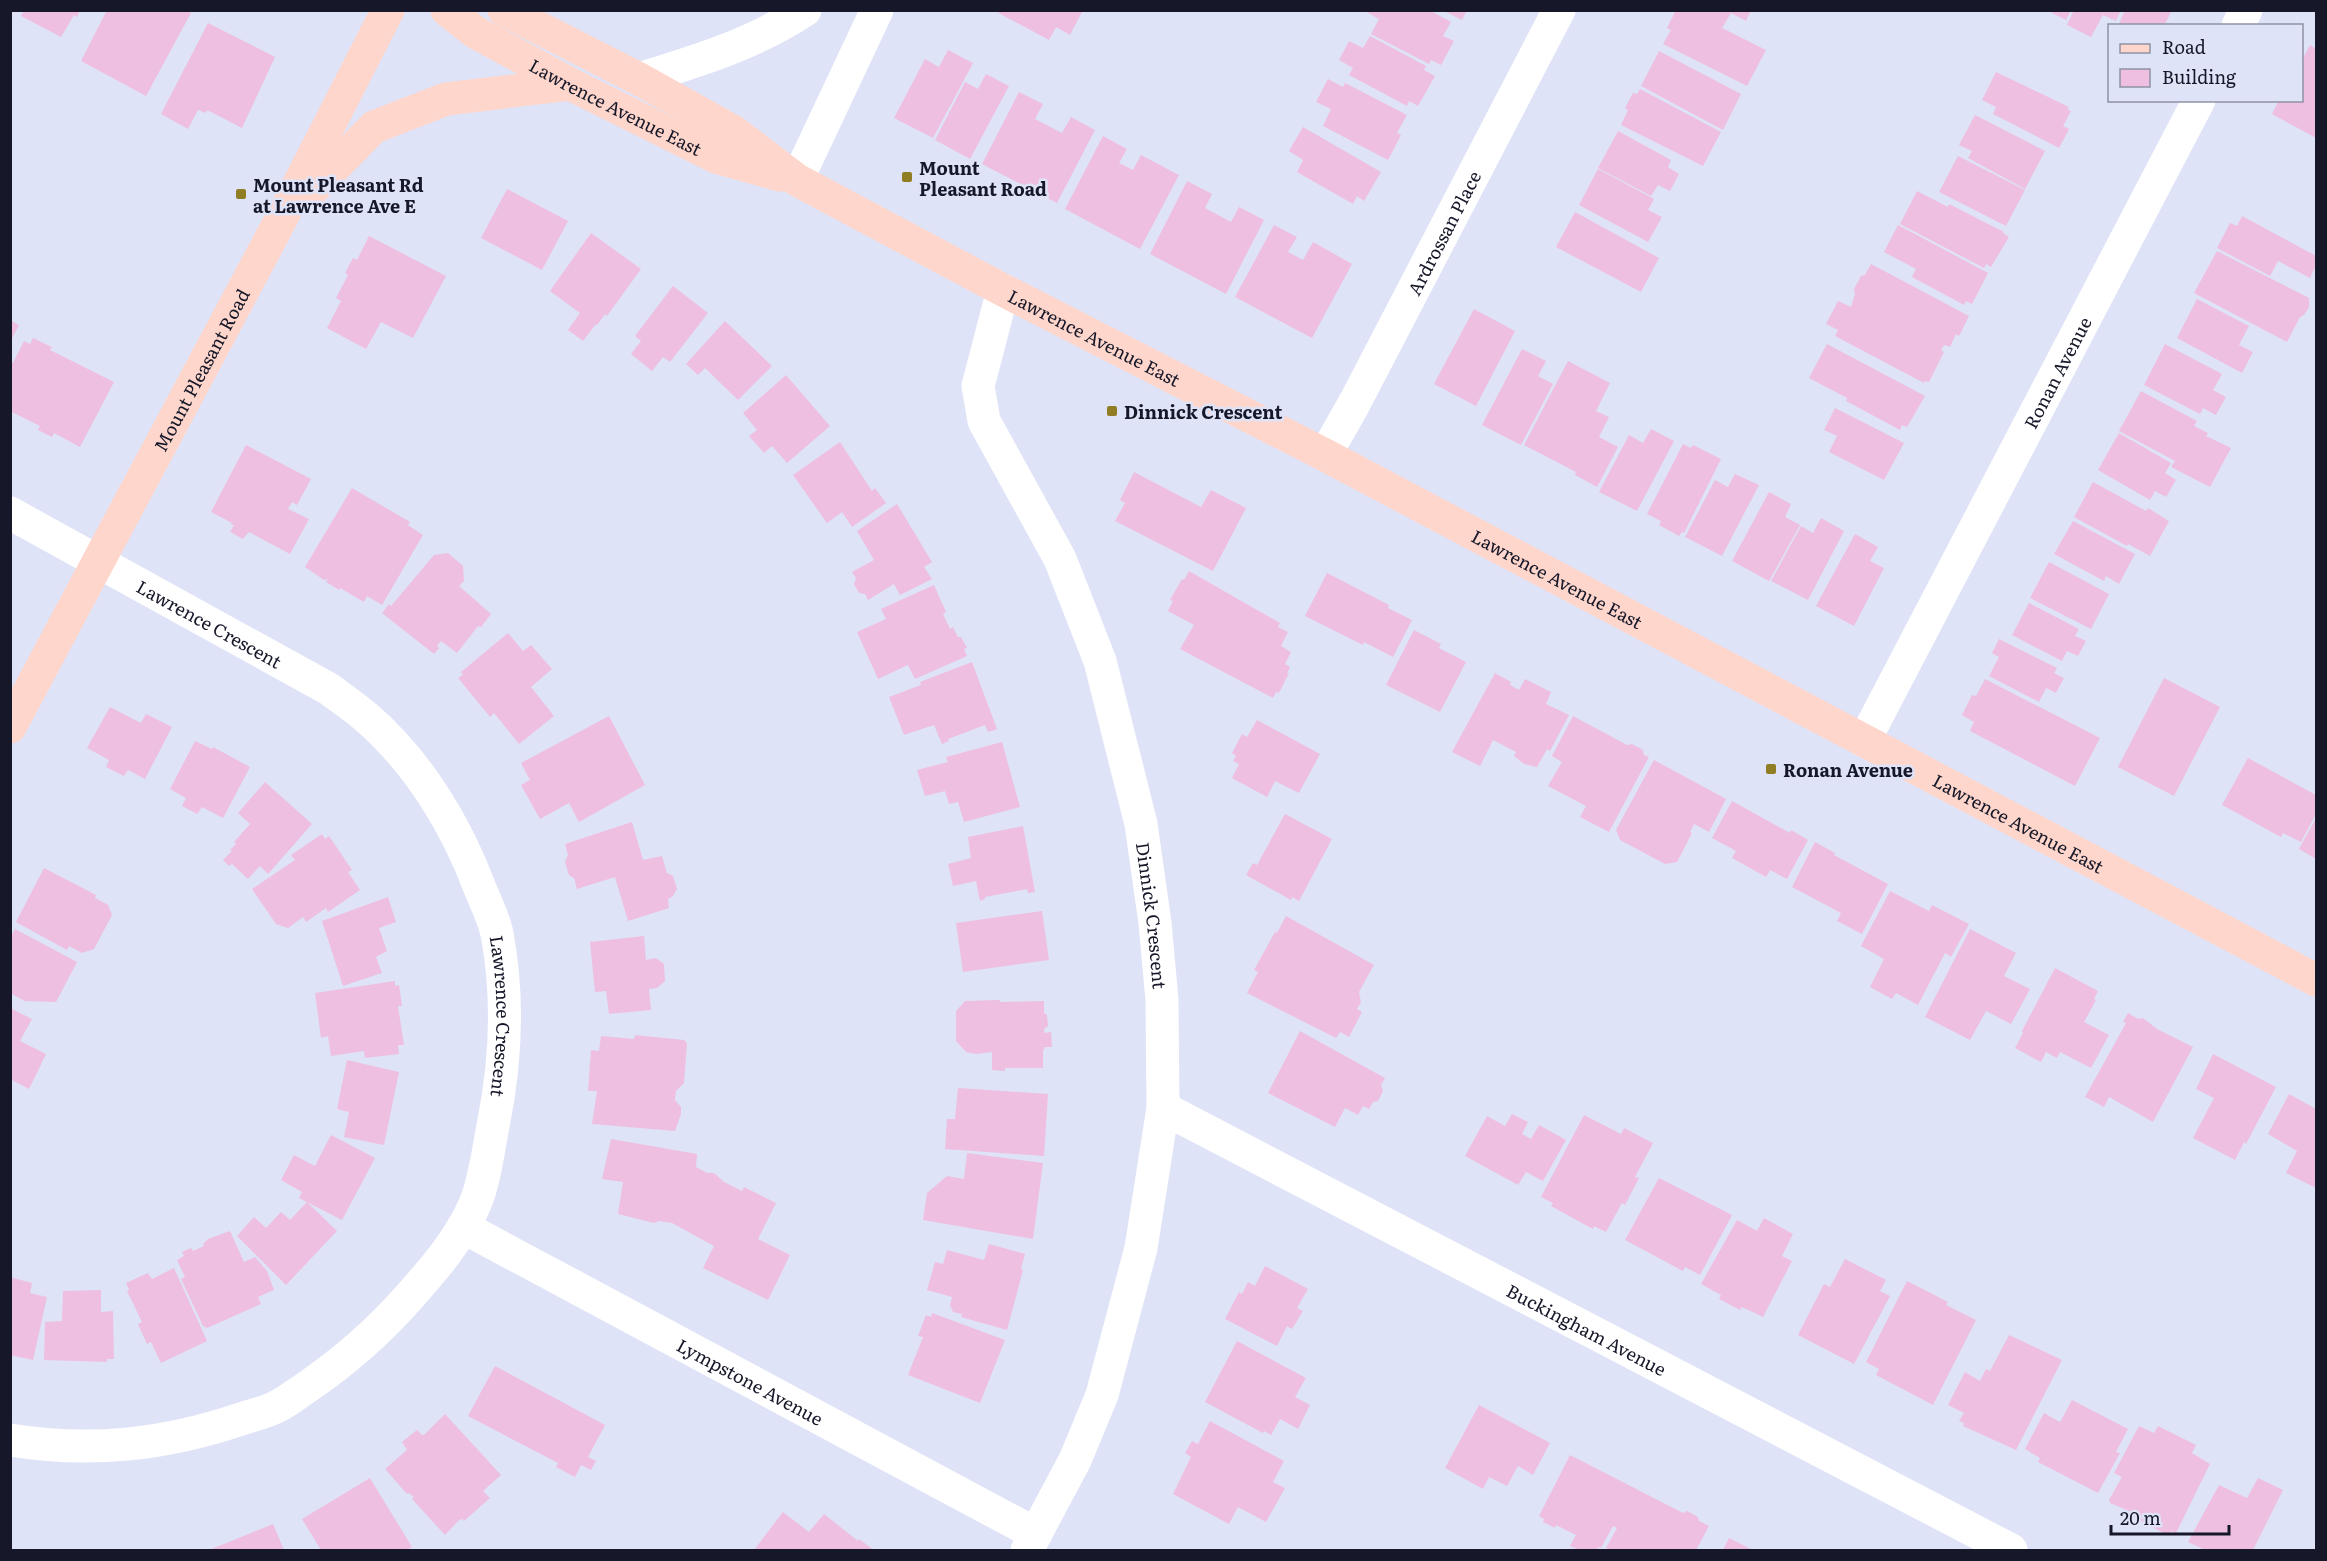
<svg xmlns="http://www.w3.org/2000/svg" width="2327" height="1561" font-family="Literata,serif">
	<style>
		.building { fill: #eebfe1 }
		.lines { fill: none; stroke-linecap: round; stroke-linejoin: round }
		.minor { stroke: #fff; stroke-width: 33 }
		.tertiary { stroke: #fff; stroke-width: 33 }
		.secondary { stroke: #fed6cb; stroke-width: 33 }
		.poi-dot { fill: #907d24; stroke: #dfe3f7; stroke-width: 2 }
		.labels { text-anchor: middle; dominant-baseline: central; stroke-width: 5; stroke-linejoin: round; paint-order: stroke }
		.street-label { font-size: 18px; fill: #161829; stroke: #dfe3f7 }
		.poi-label { font-size: 18px; font-weight: bold; fill: #161829; stroke: #dfe3f7; text-anchor: start }
	</style>
	<rect width="100%" height="100%" fill="#dfe3f7"/>
	<g class="building">
		<path d="M24,10H80L77,17L74,15L61,37L21,16Z"/>
		<path d="M107,10H186L191,13L146,96L81,61Z"/>
		<path d="M993,10H1079L1082,12L1070,35L1056,27L1049,40Z"/>
		<path d="M1363,10H1429L1451,22L1443,36L1454,41L1441,65L1431,60L1429,64L1371,34L1379,19Z"/>
		<path d="M1442,10H1467L1462,20Z"/>
		<path d="M1676,10H1751L1746,21L1731,13L1722,28L1766,50L1747,86L1663,44L1671,30L1667,28Z"/>
		<path d="M2053,10H2071L2066,20L2052,13Z"/>
		<path d="M2074,10H2121L2116,21L2103,15L2091,37L2067,25Z"/>
		<path d="M2125,10H2172L2164,26H2118Z"/>
		<path d="M208,23L275,57L242,128L207,110L206,113L198,110L188,129L161,114Z"/>
		<path d="M1370,36L1426,66L1424,70L1435,76L1418,106L1409,101L1407,106L1349,75L1353,68L1339,60L1349,41L1363,48Z"/>
		<path d="M2310,45L2316,49V138L2272,114L2279,100H2302V60Z"/>
		<path d="M948,50L973,63L933,138L894,118L925,59L939,67Z"/>
		<path d="M1659,51L1741,94L1723,130L1641,86Z"/>
		<path d="M1996,72L2069,107L2067,109L2071,111L2063,126L2069,129L2059,148L1993,114L1996,107L1982,100Z"/>
		<path d="M986,74L1009,86L970,159L935,140L965,82L978,89Z"/>
		<path d="M1328,79L1343,87L1345,83L1407,115L1397,133L1401,135L1388,160L1323,126L1331,109L1316,102Z"/>
		<path d="M1640,89L1721,132L1703,166L1621,125L1628,110L1625,108L1633,93L1637,94Z"/>
		<path d="M1019,92L1043,104L1035,119L1062,133L1071,117L1095,130L1057,203L982,164Z"/>
		<path d="M1975,115L2045,151L2025,189L1968,158L1972,151L1959,145Z"/>
		<path d="M1303,127L1381,172L1364,201L1357,196L1353,204L1297,172L1303,160L1289,151Z"/>
		<path d="M1618,131L1671,160L1668,167L1679,174L1670,191L1658,185L1651,196L1598,168Z"/>
		<path d="M1103,136L1127,149L1119,163L1133,170L1141,155L1179,175L1140,249L1065,209Z"/>
		<path d="M1958,156L2025,190L2006,226L1939,192Z"/>
		<path d="M1598,169L1654,199L1648,210L1662,217L1648,242L1579,205Z"/>
		<path d="M1187,181L1212,194L1205,208L1231,222L1239,207L1264,220L1226,294L1150,254Z"/>
		<path d="M507,189L568,221L542,270L481,238Z"/>
		<path d="M1917,191L1948,207L1949,204L2004,232L2003,233L2009,237L1991,267L1986,264L1984,268L1900,224Z"/>
		<path d="M1575,212L1659,258L1641,292L1556,247Z"/>
		<path d="M2242,216L2316,256V265L2310,278L2278,261L2270,276L2217,248L2230,223L2237,226Z"/>
		<path d="M1274,225L1297,237L1288,252L1303,260L1313,242L1352,264L1312,338L1235,297Z"/>
		<path d="M1898,225L1988,273L1972,304L1966,301L1964,305L1912,277L1916,269L1884,252Z"/>
		<path d="M591,233L641,269L607,316L605,314L597,325L596,324L583,341L568,330L580,313L550,291Z"/>
		<path d="M369,236L446,276L413,338L381,322L366,349L327,328L341,301L336,298L348,275L345,273L353,258L357,260Z"/>
		<path d="M2217,251L2309,298V307L2304,315L2300,317L2287,342L2194,293Z"/>
		<path d="M1871,264L1969,316L1959,336L1956,334L1950,347L1944,345L1941,350L1944,352L1929,382L1925,381L1924,383L1835,336L1838,330L1826,324L1838,301L1851,307L1855,294L1854,289L1861,276L1865,275Z"/>
		<path d="M673,286L708,313L670,362L663,357L652,371L631,354L641,341L635,336Z"/>
		<path d="M2197,299L2249,326L2239,345L2253,352L2242,373L2177,338Z"/>
		<path d="M1474,309L1515,331L1476,406L1434,384Z"/>
		<path d="M10,320L19,325L10,342Z"/>
		<path d="M725,321L772,366L738,400L705,368L698,375L686,364Z"/>
		<path d="M33,338L52,347L50,350L114,382L80,447L54,433L52,437L38,430L40,426L10,411V362L13,363L24,341L30,344Z"/>
		<path d="M1827,344L1925,396L1907,427L1902,425L1900,430L1846,401L1847,398L1809,378Z"/>
		<path d="M2165,344L2222,374L2213,390L2226,397L2216,415L2203,408L2200,414L2144,385Z"/>
		<path d="M1522,349L1546,361L1538,376L1553,384L1521,445L1482,425Z"/>
		<path d="M1568,361L1610,383L1596,411L1609,417L1599,437L1618,447L1597,487L1575,475L1576,472L1524,445Z"/>
		<path d="M786,375L830,426L787,463L772,446L764,453L749,436L757,430L743,413Z"/>
		<path d="M2141,391L2197,421L2194,426L2208,433L2206,436L2231,448L2210,487L2171,467L2175,461L2119,431Z"/>
		<path d="M1835,408L1904,443L1884,480L1829,452L1837,436L1824,430Z"/>
		<path d="M1651,429L1674,441L1637,511L1599,492L1629,435L1643,443Z"/>
		<path d="M2119,433L2171,463L2165,473L2176,480L2166,497L2155,491L2150,500L2098,470Z"/>
		<path d="M840,442L872,491L875,488L886,503L852,527L842,512L827,523L793,475Z"/>
		<path d="M1683,444L1691,448L1693,445L1721,459L1684,533L1682,532L1679,536L1659,525L1661,521L1647,514Z"/>
		<path d="M246,445L311,479L297,505L292,502L288,509L309,519L290,554L249,532L243,539L230,532L234,525H231L232,523L211,512Z"/>
		<path d="M1134,472L1201,507L1211,490L1246,508L1213,571L1115,521L1125,503L1120,500Z"/>
		<path d="M1735,474L1759,485L1722,556L1685,537L1715,480L1728,487Z"/>
		<path d="M2093,482L2146,511L2148,508L2169,521L2150,556L2128,544L2127,546L2074,517Z"/>
		<path d="M352,488L410,522L408,525L423,535L382,605L367,596L364,602L340,588L339,590L326,582L328,579L324,580L305,567Z"/>
		<path d="M1769,492L1791,504L1785,517L1800,525L1769,581L1732,561Z"/>
		<path d="M897,504L932,562L924,567L932,579L900,595L894,584L868,600L865,594L859,593L854,584L856,578L852,572L874,560L857,531Z"/>
		<path d="M1821,518L1844,531L1808,600L1771,581L1801,526L1813,533Z"/>
		<path d="M2073,521L2135,554L2119,584L2106,576L2104,581L2054,554Z"/>
		<path d="M1855,534L1878,547L1870,561L1884,568L1854,626L1816,606Z"/>
		<path d="M448,553L463,566L464,581L459,586L491,614L481,627L478,626L457,653L441,641L437,646L439,648L434,654L382,613L389,604L391,606L434,555Z"/>
		<path d="M2049,562L2109,594L2091,629L2030,598Z"/>
		<path d="M1189,571L1280,623L1278,627L1288,632L1281,646L1291,652L1285,664L1290,667L1287,673H1289L1279,693L1276,692L1273,698L1180,649L1194,625L1168,611L1173,601L1170,600L1182,579L1184,580Z"/>
		<path d="M1327,573L1389,605L1388,608L1412,620L1393,657L1364,642L1363,645L1305,616Z"/>
		<path d="M934,585L946,612L943,614L950,629L953,627L958,637H961L967,648L964,649L967,656L915,679L908,665L878,679L857,632L886,619L881,609Z"/>
		<path d="M2029,603L2079,629L2075,636L2086,641L2078,656L2067,651L2062,661L2012,635Z"/>
		<path d="M1414,630L1441,644L1439,648L1466,662L1440,712L1386,685Z"/>
		<path d="M508,633L523,651L531,645L552,669L531,687L554,716L519,744L494,713L490,717L458,678L463,675L461,672Z"/>
		<path d="M1999,639L2057,668L2054,673L2064,678L2056,693L2046,688L2039,702L1989,676L1999,657L1992,653Z"/>
		<path d="M972,662L997,729L988,732L985,725L948,739L949,741L942,744L934,725L904,735L889,697L921,685L920,682Z"/>
		<path d="M1495,673L1511,682L1510,685L1519,690L1525,679L1551,692L1546,704L1569,715L1550,751L1547,749L1537,767L1524,764L1514,756L1516,752L1493,740L1480,766L1452,752Z"/>
		<path d="M2164,678L2220,707L2174,796L2118,767Z"/>
		<path d="M1985,679L2100,738L2075,786L1970,731L1974,722L1962,715L1972,695L1976,696Z"/>
		<path d="M110,707L141,723L146,714L172,727L145,779L128,770L124,776L106,767L109,760L87,748Z"/>
		<path d="M609,716L645,785L579,822L569,803L540,819L521,785L530,780L521,763Z"/>
		<path d="M1573,716L1627,745L1632,744L1643,750L1644,755L1649,757L1609,832L1580,817L1586,806L1548,786L1562,762L1552,756Z"/>
		<path d="M1257,720L1320,754L1299,793L1275,781L1267,797L1232,778L1239,764L1233,761L1236,756L1232,753L1242,734L1247,737Z"/>
		<path d="M195,741L212,749L213,747L250,767L223,818L202,807L197,814L182,806L186,798L170,789Z"/>
		<path d="M1002,742L1020,807L964,822L958,802L949,804L945,791L925,796L917,770L948,762L946,757Z"/>
		<path d="M2248,758L2316,795V814L2301,842L2283,833L2281,837L2222,805Z"/>
		<path d="M1654,760L1726,799L1709,832L1694,824L1690,832L1692,833L1677,862L1665,864L1620,840L1616,830Z"/>
		<path d="M265,782L312,824L268,874L260,866L248,879L232,864L229,866L223,860L232,851L230,850L236,844L234,842L250,824L238,813Z"/>
		<path d="M1732,801L1790,833L1791,830L1808,840L1787,879L1770,870L1766,877L1732,858L1736,851L1712,838Z"/>
		<path d="M1285,814L1332,839L1299,901L1292,897L1291,900L1246,875L1253,863L1257,865Z"/>
		<path d="M2316,818V859L2299,849Z"/>
		<path d="M632,822L643,860L662,856L667,873L673,876L677,889L673,896L668,899L669,908L628,921L615,877L577,889L574,878L569,875L565,862L568,855L565,844Z"/>
		<path d="M1023,826L1035,892L1028,893L1027,889L985,897V899L980,901L976,881L953,886L948,864L971,858L968,837Z"/>
		<path d="M322,834L325,839L329,836L352,870L348,872L360,890L328,912L326,908L306,922L303,917L288,928L276,924L252,889L295,860L291,855Z"/>
		<path d="M1815,842L1835,853L1834,855L1888,884L1862,934L1837,921L1841,913L1792,887Z"/>
		<path d="M44,868L96,895L95,898L108,905L112,915L94,949L82,953L69,946L67,950L16,922Z"/>
		<path d="M1890,891L1929,911L1932,905L1969,924L1951,957L1945,953L1918,1005L1896,993L1892,999L1870,987L1884,959L1861,946Z"/>
		<path d="M388,897L396,922L379,928L387,951L376,957L382,973L343,986L322,921Z"/>
		<path d="M1042,911L1049,960L963,972L956,923Z"/>
		<path d="M1286,916L1374,965L1359,992L1361,1002L1357,1009L1362,1012L1349,1037L1340,1032L1336,1038L1247,993L1258,972L1254,970L1275,932L1277,933Z"/>
		<path d="M15,929L77,962L56,1002L25,1001L10,993V938Z"/>
		<path d="M1970,929L2016,953L2004,976L2030,989L2011,1024L1986,1011L1970,1040L1925,1017Z"/>
		<path d="M644,936L646,960L656,958L664,964L665,981L657,988L649,989L651,1010L609,1014L606,991L595,992L590,942Z"/>
		<path d="M2055,968L2098,991L2094,999L2096,1000L2084,1022L2109,1035L2091,1068L2060,1052L2057,1058L2046,1052L2041,1062L2015,1048L2023,1033L2022,1031Z"/>
		<path d="M395,981V986L399,985L402,1006H398L404,1045H398L399,1054L365,1058L364,1051L331,1056L328,1036L321,1038L315,993Z"/>
		<path d="M1000,1000V1002L1044,1001V1013L1047,1015L1048,1026L1044,1029V1033L1051,1032L1052,1047H1045L1043,1051V1068H1005V1071L992,1070V1052L976,1054L966,1052L956,1041V1011L965,1001Z"/>
		<path d="M10,1008L32,1019L20,1041L46,1054L29,1089L10,1079Z"/>
		<path d="M2128,1013L2138,1019L2143,1018L2157,1029L2193,1047L2153,1122L2109,1097L2104,1107L2085,1097L2126,1023L2123,1022Z"/>
		<path d="M1300,1031L1385,1078L1381,1085L1383,1091L1378,1101L1373,1102L1369,1109L1363,1106L1358,1115L1345,1108L1335,1127L1268,1093Z"/>
		<path d="M635,1035L684,1040L687,1043L684,1083L676,1091L675,1100L681,1107V1114L675,1131L592,1124L597,1091H588L591,1050L599,1051L601,1036L634,1039Z"/>
		<path d="M2213,1054L2276,1087L2246,1144L2244,1142L2235,1160L2193,1138L2214,1098L2196,1089Z"/>
		<path d="M347,1060L399,1072L384,1145L344,1137L349,1112L337,1109Z"/>
		<path d="M958,1088L1048,1094L1044,1156L945,1149L947,1119H955Z"/>
		<path d="M2289,1094L2316,1109V1188L2286,1173L2297,1151L2268,1134Z"/>
		<path d="M1512,1114L1528,1122L1522,1134L1531,1139L1539,1125L1566,1140L1543,1181L1526,1172L1518,1185L1465,1156L1487,1116L1505,1126Z"/>
		<path d="M1584,1115L1621,1134L1624,1128L1653,1143L1635,1177L1639,1178L1625,1205L1622,1203L1606,1232L1594,1226L1593,1229L1551,1206L1553,1203L1541,1197Z"/>
		<path d="M331,1135L375,1158L342,1220L299,1198L302,1192L281,1180L294,1155L315,1166Z"/>
		<path d="M611,1139L697,1154L696,1167L707,1173H714L724,1182L742,1191L744,1187L776,1203L758,1239L790,1255L768,1300L703,1268L714,1246L672,1223L659,1221L654,1223L618,1214L623,1182L602,1179Z"/>
		<path d="M967,1153L1043,1163L1033,1239L923,1220L927,1193L947,1176L964,1179Z"/>
		<path d="M1659,1178L1732,1215L1700,1275L1685,1267L1683,1271L1625,1240Z"/>
		<path d="M307,1202L337,1231L286,1285L237,1236L254,1217L266,1228L281,1212L290,1220Z"/>
		<path d="M1764,1218L1793,1234L1782,1256L1792,1261L1763,1317L1742,1307L1740,1310L1719,1299L1721,1295L1701,1284L1737,1220L1757,1231Z"/>
		<path d="M230,1231L244,1262L255,1257L267,1271L274,1290L258,1297L261,1304L207,1328L203,1326L181,1279L185,1277L177,1260L184,1256L182,1252L191,1248L193,1251L204,1246L203,1244L208,1239Z"/>
		<path d="M989,1244L1025,1254L1021,1269L1023,1270L1007,1330L961,1317L962,1314L953,1312L950,1305L952,1297L927,1290L935,1262L943,1264L947,1250L984,1260Z"/>
		<path d="M1845,1259L1886,1280L1880,1291L1890,1296L1854,1364L1798,1335L1824,1284L1830,1287Z"/>
		<path d="M1265,1266L1308,1289L1297,1308L1303,1311L1292,1329L1287,1326L1277,1346L1225,1319L1239,1292L1242,1294L1248,1282L1255,1286Z"/>
		<path d="M174,1268L207,1341L161,1363L151,1342L147,1344L138,1324L142,1322L127,1291L129,1290L126,1283L148,1273L152,1279Z"/>
		<path d="M10,1277L32,1283L30,1293L47,1297L33,1360L10,1355Z"/>
		<path d="M1907,1281L1948,1302L1946,1305L1976,1320L1933,1405L1876,1375L1879,1369L1866,1362Z"/>
		<path d="M101,1290V1312L113,1311L114,1359H107V1362L44,1360L45,1322L62,1321L63,1291Z"/>
		<path d="M932,1313L1005,1340L980,1403L908,1375L923,1337L918,1336L926,1315L931,1317Z"/>
		<path d="M2009,1335L2062,1360L2016,1450L1963,1426L1964,1423L1959,1421L1964,1413L1948,1405L1965,1372L1980,1381L1986,1369L1990,1371Z"/>
		<path d="M1237,1341L1306,1378L1295,1397L1310,1405L1298,1429L1280,1419L1271,1435L1264,1431L1263,1433L1205,1402Z"/>
		<path d="M495,1366L605,1425L588,1457L596,1461L591,1470L581,1465L575,1477L556,1467L558,1463L468,1416Z"/>
		<path d="M2072,1400L2128,1429L2116,1452L2120,1453L2098,1493L2038,1462L2040,1458L2025,1449L2044,1413L2060,1422Z"/>
		<path d="M1479,1405L1550,1443L1533,1475L1518,1466L1507,1486L1489,1477L1483,1489L1445,1468Z"/>
		<path d="M445,1414L501,1475L483,1491L490,1498L464,1521L462,1519L459,1520L445,1535L412,1499L414,1497L409,1493L407,1494L385,1469L407,1450L402,1442L417,1430L422,1435H424Z"/>
		<path d="M1210,1421L1284,1461L1273,1482L1285,1488L1266,1522L1238,1507L1229,1524L1173,1494L1191,1457L1185,1453L1192,1441L1198,1444Z"/>
		<path d="M2139,1426L2154,1433L2158,1426L2196,1445L2192,1453L2210,1464L2176,1533L2171,1531L2169,1536L2132,1516L2134,1513L2110,1503L2109,1500L2122,1477L2114,1473Z"/>
		<path d="M1570,1455L1683,1513L1687,1511L1698,1517L1699,1521L1709,1526L1696,1550H1610L1606,1548L1617,1528L1613,1526L1601,1548L1599,1547L1597,1550H1579L1570,1546L1576,1535L1556,1525L1555,1528L1543,1522L1544,1519L1539,1516Z"/>
		<path d="M370,1478L412,1547L407,1550H321L302,1519Z"/>
		<path d="M2258,1478L2283,1490L2253,1550H2205L2188,1542L2219,1485L2247,1498Z"/>
		<path d="M783,1512L809,1532L824,1514L858,1541L859,1539L874,1550H754Z"/>
		<path d="M273,1524L284,1550H209Z"/>
		<path d="M1729,1538L1753,1550H1723Z"/>
	</g>
	<g class="lines">
		<g class="minor">
			<path d="M2238,26L2246,10"/>
			<path id="s1" d="M1003,290L978,386L984,421L1060,559L1100,661L1141,824L1155,923L1162,1000L1163,1108L1141,1248L1102,1395L1075,1460L1027,1550"/>
			<path id="s2" d="M1325,455L1355,402L1559,10"/>
			<path id="s3" d="M10,513L329,689C341,698 354,707 366,717C419,763 457,826 481,891C487,905 494,919 497,934C509,998 506,1062 493,1126C488,1151 485,1180 475,1204C460,1239 434,1269 409,1297C379,1331 345,1361 307,1387C298,1393 288,1401 278,1406C267,1412 253,1415 241,1419C164,1445 91,1453 10,1440"/>
			<path id="s4" d="M1864,741L2199,100"/>
			<path id="s5" d="M1163,1108L2011,1550"/>
			<path id="s6" d="M463,1227L1036,1534"/>
		</g>
		<g class="tertiary">
			<path d="M639,79C697,61 754,44 805,10"/>
			<path d="M797,180L877,10"/>
		</g>
		<g class="secondary">
			<path id="s7" d="M447,10L475,32L570,84L716,157L780,175"/>
			<path id="s8" d="M504,10L639,79L734,132L797,180L1003,290L1325,455L2316,980"/>
			<path d="M304,198L374,127L446,99L570,84"/>
			<path id="s9" d="M10,727L279,223L388,10"/>
		</g>
	</g>
	<g class="poi-dot">
		<rect x="901" y="171" width="12" height="12" rx="3"/>
		<rect x="235" y="188" width="12" height="12" rx="3"/>
		<rect x="1106" y="405" width="12" height="12" rx="3"/>
		<rect x="1765" y="763" width="12" height="12" rx="3"/>
	</g>
	<g class="labels">
		<g class="street-label">
			<text stroke="none"><textPath href="#s7" startOffset="195">Lawrence Avenue East</textPath></text>
			<text stroke="none"><textPath href="#s2" startOffset="252">Ardrossan Place</textPath></text>
			<text stroke="none"><textPath href="#s8" startOffset="676">Lawrence Avenue East</textPath></text>
			<text stroke="none"><textPath href="#s9" startOffset="405">Mount Pleasant Road</textPath></text>
			<text stroke="none"><textPath href="#s4" startOffset="416">Ronan Avenue</textPath></text>
			<text stroke="none"><textPath href="#s8" startOffset="1198">Lawrence Avenue East</textPath></text>
			<text stroke="none"><textPath href="#s3" startOffset="228">Lawrence Crescent</textPath></text>
			<text stroke="none"><textPath href="#s8" startOffset="1720">Lawrence Avenue East</textPath></text>
			<text stroke="none"><textPath href="#s1" startOffset="662">Dinnick Crescent</textPath></text>
			<text stroke="none"><textPath href="#s3" startOffset="750">Lawrence Crescent</textPath></text>
			<text stroke="none"><textPath href="#s5" startOffset="478">Buckingham Avenue</textPath></text>
			<text stroke="none"><textPath href="#s6" startOffset="326">Lympstone Avenue</textPath></text>
		</g>
		<g class="poi-label">
			<text x="919" y="167">Mount<tspan x="919" dy="21">Pleasant Road</tspan></text>
			<text x="253" y="184">Mount Pleasant Rd<tspan x="253" dy="21">at Lawrence Ave E</tspan></text>
			<text x="1124" y="411">Dinnick Crescent</text>
			<text x="1783" y="769">Ronan Avenue</text>
		</g>
	</g>
	<rect width="2327" height="1561" fill="none" stroke="#161829" stroke-width="24"/>
	<rect x="2108" y="24" width="195" height="78" fill="#dfe3f7" stroke="#8f92a5" stroke-width="1.5"/>
	<rect x="2120" y="44" width="30" height="9" fill="#fed6cb" stroke="#8f92a5" stroke-width="1.5"/>
	<text x="2162" y="54" font-size="18" fill="#161829">Road</text>
	<rect x="2120" y="69" width="30" height="18" fill="#eebfe1" stroke="#8f92a5" stroke-width="1.5"/>
	<text x="2162" y="84" font-size="18" fill="#161829">Building</text>
	<path d="M2111 1525v9h118v-9" fill="none" stroke="#161829" stroke-width="3"/>
	<text x="2120" y="1525" font-size="18" fill="#161829" stroke="#dfe3f7" stroke-width="4.5" paint-order="stroke">20 m</text>
</svg>
